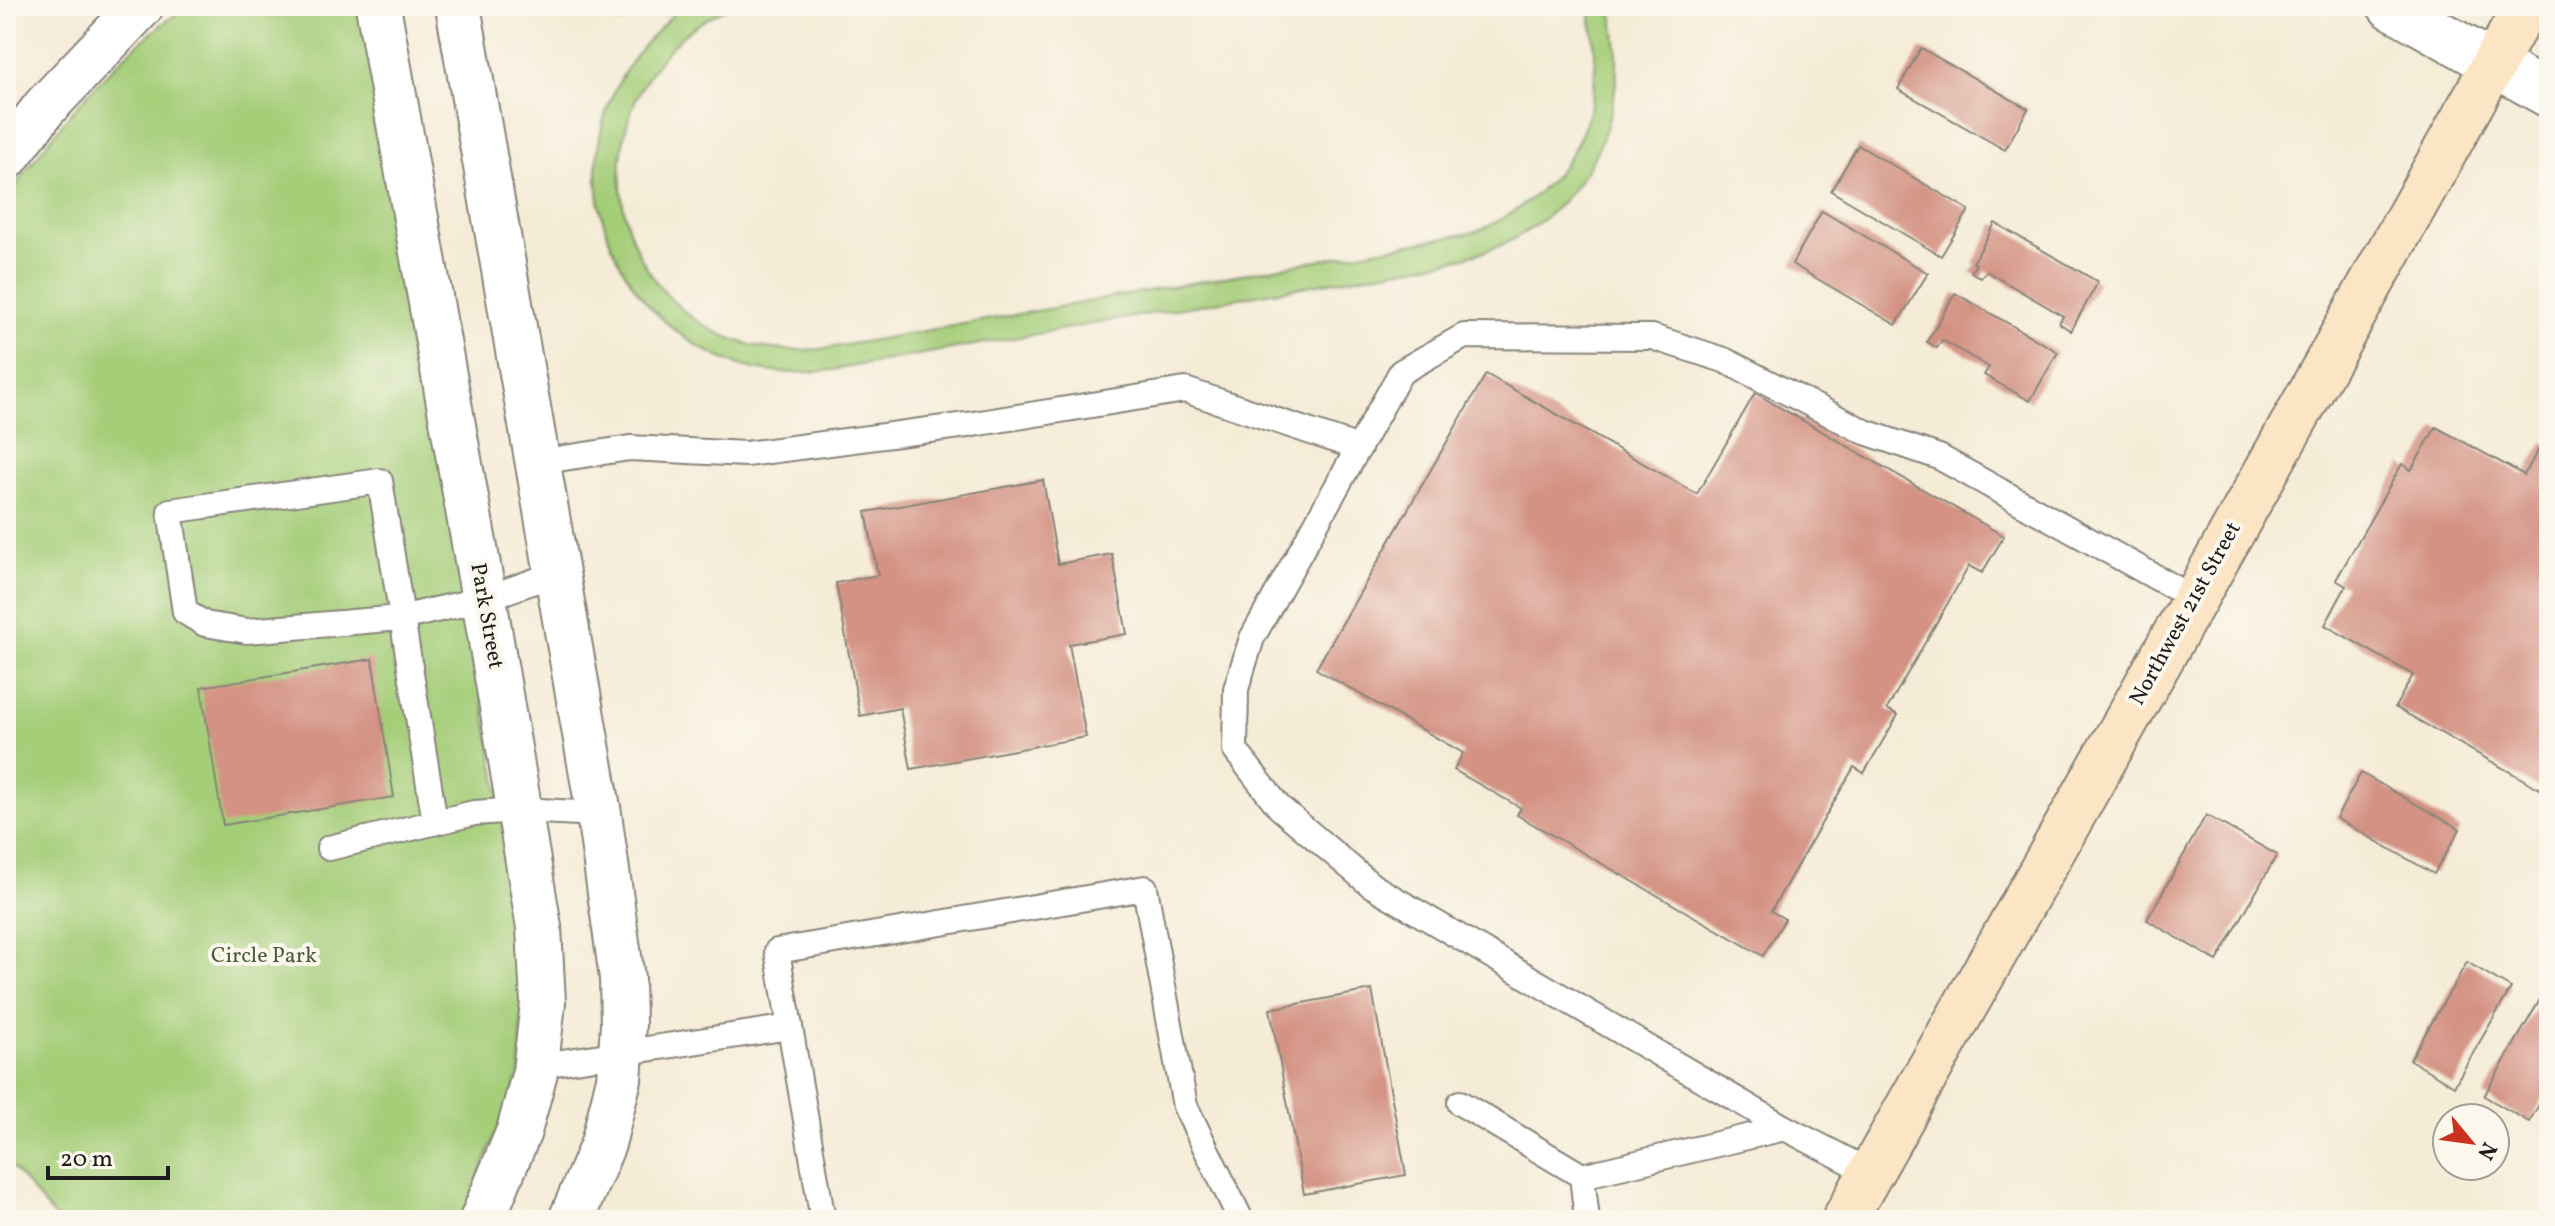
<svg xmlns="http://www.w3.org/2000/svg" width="2555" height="1226" font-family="Vollkorn,serif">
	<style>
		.green { fill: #a5ce79; stroke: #60754a; stroke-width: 2 }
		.building { fill: #d39283 }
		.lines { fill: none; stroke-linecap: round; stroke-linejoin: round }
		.lane-casing { stroke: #88847a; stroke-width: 28 }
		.street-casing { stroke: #88847a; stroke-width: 48 }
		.secondary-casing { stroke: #88847a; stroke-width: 48 }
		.lane { stroke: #fff; stroke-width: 24 }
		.street { stroke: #fff; stroke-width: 44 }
		.secondary { stroke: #fce5c4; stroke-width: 44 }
		.labels { text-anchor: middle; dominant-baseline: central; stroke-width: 8; stroke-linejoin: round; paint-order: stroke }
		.street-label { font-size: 22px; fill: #1c1c1c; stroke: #fbf7ec }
		.park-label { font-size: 22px; fill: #4c5a3d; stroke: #fbf7ec }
	</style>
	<rect width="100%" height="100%" fill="#fbf7ec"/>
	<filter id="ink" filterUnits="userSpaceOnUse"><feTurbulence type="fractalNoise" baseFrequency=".0125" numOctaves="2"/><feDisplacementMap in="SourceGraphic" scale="16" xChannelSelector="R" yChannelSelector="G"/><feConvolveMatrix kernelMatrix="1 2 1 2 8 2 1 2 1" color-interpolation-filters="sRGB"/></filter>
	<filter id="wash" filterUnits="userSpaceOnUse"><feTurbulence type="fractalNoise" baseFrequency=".006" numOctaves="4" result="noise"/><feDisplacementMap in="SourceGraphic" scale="32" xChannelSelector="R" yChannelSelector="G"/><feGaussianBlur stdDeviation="1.8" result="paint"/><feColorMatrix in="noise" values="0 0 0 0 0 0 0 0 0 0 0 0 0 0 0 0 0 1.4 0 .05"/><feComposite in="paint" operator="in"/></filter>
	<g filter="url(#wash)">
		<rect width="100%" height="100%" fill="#f5ecd7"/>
		<g class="green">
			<path d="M188,6H361L524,936L520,1073L462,1220H57L6,1160V199C56,128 114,54 188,6Z"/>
			<path d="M613,6H732C579,70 584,292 744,343C772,352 801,351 829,348L1476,232C1573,188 1613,110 1588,6H1610C1634,97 1596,197 1510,241C1492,250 1473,255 1453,260L833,370C800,374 768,375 737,364C623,325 561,192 619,82C634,54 653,34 676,12L616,22Z"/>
		</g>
		<g id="blocks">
			<g class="building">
				<path d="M1921,48L2028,109L2005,150L1898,89Z"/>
				<path d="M1858,145L1969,210L1941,256L1831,191Z"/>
				<path d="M1822,211L1928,273L1896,325L1792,264Z"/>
				<path d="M1995,223L2098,282L2071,331L2059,323L2063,316L1986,271L1981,278L1971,272L1976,264L1973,263Z"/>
				<path d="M1955,293L2058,352L2030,401L1984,375L1989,367L1942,340L1937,348L1927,342Z"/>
				<path d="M1486,374L1697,494L1755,393L2004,536L1982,573L1969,566L1887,709L1898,715L1864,773L1854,767L1771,911L1785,919L1763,956L1517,815L1521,808L1454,770L1463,753L1316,669Z"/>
				<path d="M2436,427L2524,475L2543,442L2549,445V794L2395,707L2413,675L2325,625L2346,586L2336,580L2402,464L2411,470Z"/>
				<path d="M1043,480L1058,564L1112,554L1127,634L1069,644L1086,737L911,769L900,708L860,716L836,583L878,575L866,512Z"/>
				<path d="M372,659L394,797L223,825L201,687Z"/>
				<path d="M2361,773L2460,829L2434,874L2336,818Z"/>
				<path d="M2206,815L2277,855L2217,961L2147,920Z"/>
				<path d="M2467,962L2511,988L2454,1086L2410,1060Z"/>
				<path d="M1372,990L1406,1175L1304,1194L1270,1009Z"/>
				<path d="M2541,998L2549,1003V1088L2529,1122L2484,1096Z"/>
			</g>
		</g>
	</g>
	<g filter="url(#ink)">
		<use href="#blocks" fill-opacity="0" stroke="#88847a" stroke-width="2"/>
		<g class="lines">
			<g class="lane-casing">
				<g id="lane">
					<path d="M538,462L630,448L746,454L967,425L1185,390L1359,448"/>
					<path d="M435,822L380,481L170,511L185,612L205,624L247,631L400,618L484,599L557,573"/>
					<path d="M329,848L474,813L520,810L599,814"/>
					<path d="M536,1066L790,1027"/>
					<path d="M1460,1103L1582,1176"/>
					<path d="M1872,1173L1785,1128L1371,885L1279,807L1235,750L1236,689L1252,638L1401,372L1464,336L1652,337L1724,360L1865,432L1939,457L2195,599"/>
					<path d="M823,1220L777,951L1145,888L1185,1106L1241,1220"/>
					<path d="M1587,1220L1582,1176L1785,1128"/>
				</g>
			</g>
			<g class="street-casing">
				<g id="street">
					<path d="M378,6L484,599L539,927L543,1003L535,1072L519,1131L482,1220"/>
					<path d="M458,6L599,814L622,978L623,1026L619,1079L603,1144L571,1220"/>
					<path d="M2390,6L2549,95"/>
					<path d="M6,158L45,107L141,6"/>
				</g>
			</g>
			<g class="secondary-casing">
				<path id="secondary" d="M1844,1220L2195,599L2526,6"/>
			</g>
			<use href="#lane" class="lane"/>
			<use href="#street" class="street"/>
			<use href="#secondary" class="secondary"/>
		</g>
	</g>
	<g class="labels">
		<g class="street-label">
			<text transform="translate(2186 614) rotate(-61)">Northwest 21st Street</text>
			<text transform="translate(486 616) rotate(80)">Park Street</text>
		</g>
		<g class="park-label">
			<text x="264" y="956">Circle Park</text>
		</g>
	</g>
	<rect width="2555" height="1226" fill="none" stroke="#fbf7ec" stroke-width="32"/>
	<g transform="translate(2471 1142) rotate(119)"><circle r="38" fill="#fbf7ec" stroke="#a29f99" stroke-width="2"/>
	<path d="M0-6L14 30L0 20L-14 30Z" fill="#c8321e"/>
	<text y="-12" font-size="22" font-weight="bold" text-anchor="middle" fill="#1c1c1c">N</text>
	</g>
	<path d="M48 1166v12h120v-12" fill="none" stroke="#1c1c1c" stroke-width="4"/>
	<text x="60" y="1166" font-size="24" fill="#1c1c1c" stroke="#fbf7ec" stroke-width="6" paint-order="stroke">20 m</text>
</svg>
